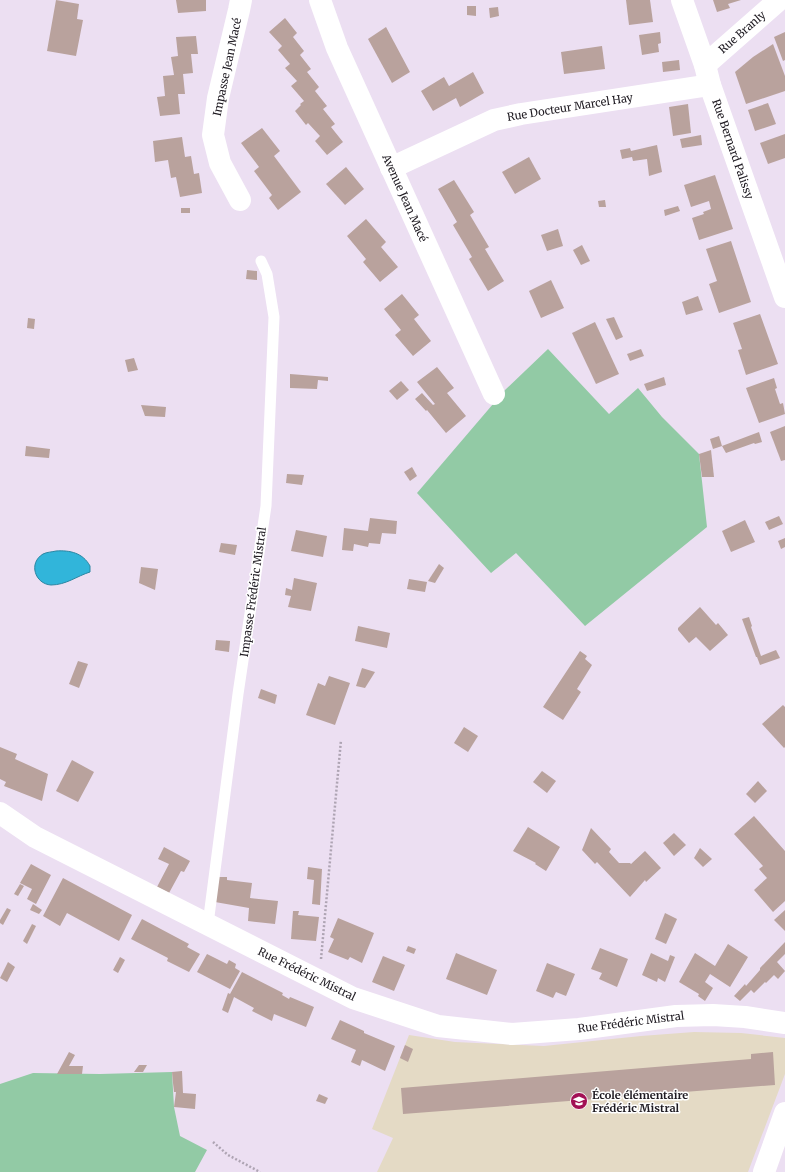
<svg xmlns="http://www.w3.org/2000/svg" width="785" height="1172" font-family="Merriweather,serif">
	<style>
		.education { fill: #e4dac5 }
		.green { fill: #92caa5 }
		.water { fill: #31b5da; stroke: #2b86a2 }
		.building { fill: #b9a29d }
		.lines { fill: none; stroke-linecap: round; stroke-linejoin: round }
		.path { stroke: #aea4b3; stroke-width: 2.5; stroke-dasharray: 2 2; stroke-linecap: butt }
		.lane { stroke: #fff; stroke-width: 11 }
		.street { stroke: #fff; stroke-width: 22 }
		.labels { text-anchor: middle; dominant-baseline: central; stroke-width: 3; stroke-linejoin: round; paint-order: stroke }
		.street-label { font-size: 11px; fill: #1e1a21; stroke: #fff }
		.poi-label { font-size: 11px; font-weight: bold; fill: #1e1a21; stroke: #fff; text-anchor: start }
	</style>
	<rect width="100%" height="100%" fill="#ecdff2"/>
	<path class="education" d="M694,1032L741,1033L785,1038V1074L748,1172H377L393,1138L372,1129L409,1035L455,1042L544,1046L641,1036Z"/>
	<g class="green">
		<path d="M548,349L609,414L638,388L662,417L699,454L707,527L585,626L516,553L491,573L417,493L505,390Z"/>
		<path d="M172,1072L174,1107L180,1136L207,1150L195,1172H0V1084L33,1073L100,1074Z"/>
	</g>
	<path class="water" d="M56,551C70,550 83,553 90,566V572C77,576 66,585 51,585C35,584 28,563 43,554C47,552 52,552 56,551Z"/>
	<g class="building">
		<path d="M56,0L79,4L77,19L83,20L76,56L47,51Z"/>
		<path d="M176,0H206V11L178,13Z"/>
		<path d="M626,0H650L653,22L629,25Z"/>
		<path d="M713,0H741L728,4L730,8L717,12Z"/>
		<path d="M467,6H476V16L467,15Z"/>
		<path d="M498,7L499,16L490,18L489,8Z"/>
		<path d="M285,18L297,33L293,37L304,51L300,55L311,69L307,72L319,87L315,91L327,106L323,109L335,124L331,127L343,142L327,155L315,141L320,136L308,123L306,125L295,111L301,105L300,104L304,101L291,86L297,81L285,68L290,64L278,50L282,46L269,32Z"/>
		<path d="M386,27L410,72L392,83L368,39Z"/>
		<path d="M660,32L661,43L658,44L659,52L642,55L639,35Z"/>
		<path d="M785,32V60L783,61L774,37Z"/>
		<path d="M196,36L198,54H191L193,73L183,74L185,94H178L180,114L160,116L157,97L165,96L163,76L174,75L171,57L178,56L176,37Z"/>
		<path d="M773,44L785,76V91L746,104L735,72L753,57Z"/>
		<path d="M602,46L605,69L564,74L561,52Z"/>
		<path d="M679,60L680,70L663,72L662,62Z"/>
		<path d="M473,72L484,93L460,107L456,98L433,111L421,91L444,77L449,86Z"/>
		<path d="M768,103L776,124L755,131L748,110Z"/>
		<path d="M688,104L691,133L673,136L669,107Z"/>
		<path d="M262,128L280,151L274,156L301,192L278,210L269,198L272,195L254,171L259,167L241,143Z"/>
		<path d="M785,134V158L768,164L760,143Z"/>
		<path d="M701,135L702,145L682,148L680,139Z"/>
		<path d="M182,137L185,157L191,156L194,174L199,173L202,193L180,197L176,177L171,178L168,160L155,162L153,141Z"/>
		<path d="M657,145L662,172L649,176L647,159L633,161L632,157L622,159L620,150L630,148L631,151Z"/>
		<path d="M529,157L541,179L515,194L502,172Z"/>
		<path d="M346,167L364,189L345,205L326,184Z"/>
		<path d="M715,175L733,229L699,240L692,218L704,214L703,212L711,209L709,201L691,207L684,185Z"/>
		<path d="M454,180L474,212L470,215L489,247L485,249L504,281L488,291L469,259L472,257L453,225L457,222L438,189Z"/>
		<path d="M605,200L606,207H599L598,201Z"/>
		<path d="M678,206L680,211L665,216L664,210Z"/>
		<rect x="181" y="208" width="9" height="5"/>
		<path d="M366,219L386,242L381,247L398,267L380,282L363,262L366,259L347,236Z"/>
		<path d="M558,229L563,246L547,251L541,235Z"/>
		<path d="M731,241L751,302L719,313L709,284L717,281L706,249Z"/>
		<path d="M582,245L590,261L581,265L573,250Z"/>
		<path d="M247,270L257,271V280L246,279Z"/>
		<path d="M551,280L564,308L541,318L529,291Z"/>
		<path d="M402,294L419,315L414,319L431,341L413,356L395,335L401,330L384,309Z"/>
		<path d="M698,296L703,310L686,315L682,302Z"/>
		<path d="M760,314L778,364L746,375L738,350L742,349L733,323Z"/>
		<path d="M614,317L623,337L616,340L606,319Z"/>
		<path d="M28,318L35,319L34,329L27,328Z"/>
		<path d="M595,322L619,374L596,384L572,333Z"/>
		<path d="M641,349L644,356L630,361L627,354Z"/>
		<path d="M134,358L138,370L128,372L125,360Z"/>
		<path d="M437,367L454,388L447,393L466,416L446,433L427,410L426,411L415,399L422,393L433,405L435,404L417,382Z"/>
		<path d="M290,374L328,377V381L318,380L317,389L290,388Z"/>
		<path d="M664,377L666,385L647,391L644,384Z"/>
		<path d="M774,378L777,388L775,389L780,404L783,403L785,414L759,423L746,388Z"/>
		<path d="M401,381L409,390L397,400L389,391Z"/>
		<path d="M141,405L166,407L165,417L145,416Z"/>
		<path d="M785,426V460L781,461L770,432Z"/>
		<path d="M759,432L762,442L755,444L754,443L726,453L722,446Z"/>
		<path d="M719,436L722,446L713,449L710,439Z"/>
		<path d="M26,446L50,449L49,458L25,456Z"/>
		<path d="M711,450L714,477H702L699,454Z"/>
		<path d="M412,467L417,476L410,481L404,472Z"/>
		<path d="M287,474L304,475L302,485L286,483Z"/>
		<path d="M779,516L783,524L769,530L765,522Z"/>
		<path d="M370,518L397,521L396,534L382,533L380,544L369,543L368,547L354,544L353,551L342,550L344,528L368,531Z"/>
		<path d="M745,520L755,542L731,552L722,531Z"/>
		<path d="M296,530L327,536L323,557L291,551Z"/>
		<path d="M785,538V547L781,549L778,541Z"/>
		<path d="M221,543L237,545L235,555L219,552Z"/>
		<path d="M439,564L444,568L435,583L428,581Z"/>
		<path d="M141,567L158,569L155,590L139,583Z"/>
		<path d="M294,578L317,583L311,611L288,607L291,596L285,595L286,588L292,590Z"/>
		<path d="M409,579L427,582L425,592L407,589Z"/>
		<path d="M700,607L716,625L718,623L728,635L710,651L696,637L689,643L678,630V628Z"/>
		<path d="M749,617L752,626L751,627L761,656L776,650L780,658L760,665L757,657H756L742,619Z"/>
		<path d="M358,626L390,633L387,648L355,641Z"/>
		<path d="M216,640L230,641L229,652L215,650Z"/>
		<path d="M580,651L587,656L585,659L592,665L577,689L581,692L563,720L543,707Z"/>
		<path d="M78,661L88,664L79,688L69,684Z"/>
		<path d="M362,668L375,672L365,688L356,686Z"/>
		<path d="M329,676L350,683L335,725L306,715L318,683L325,686Z"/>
		<path d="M261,689L277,695L275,704L258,698Z"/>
		<path d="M783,705L785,707V747L784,748L762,724Z"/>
		<path d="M464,727L478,736L468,752L454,743Z"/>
		<path d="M0,747L17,754L15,759L48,774L42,801L4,786L6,782L0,779Z"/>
		<path d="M72,760L94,772L78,802L56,791Z"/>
		<path d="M542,771L556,781L547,793L533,782Z"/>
		<path d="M758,781L767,791L755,803L746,794Z"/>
		<path d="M754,816L785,851V901L773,912L754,890L767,878L759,869L763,866L734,834Z"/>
		<path d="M528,827L560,847L546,871L535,864L536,863L513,851Z"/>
		<path d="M591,828L611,849L609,852L619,863H630L631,864L645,851L661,868L646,882L645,880L630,897L597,862L595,864L582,850Z"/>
		<path d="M674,833L686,845L674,856L663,843Z"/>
		<path d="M164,847L190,861L184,872L181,871L169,893L157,887L169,864L158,859Z"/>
		<path d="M700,848L712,859L703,867L694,858Z"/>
		<path d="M31,864L51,875L36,904L27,899L32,889L20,883Z"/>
		<path d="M308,867L322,869L320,905L312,904L314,880L307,879Z"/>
		<path d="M219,877H227V880L252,883L250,898L278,901L275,924L248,921L249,908L215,902Z"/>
		<path d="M63,878L132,915L119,941L67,913L60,926L43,916Z"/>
		<path d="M20,884L24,886L18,896L14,894Z"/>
		<path d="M33,904L42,910L39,914L30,910Z"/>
		<path d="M7,908L11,910L3,925L0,923V920Z"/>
		<path d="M785,910V931L774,920Z"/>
		<path d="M293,911H299L298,915L319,917L316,941L291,939Z"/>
		<path d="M665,913L677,919L666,944L655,939Z"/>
		<path d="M338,918L374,933L362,963L350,957L348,960L328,952L334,939L330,937Z"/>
		<path d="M142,919L189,944L187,947L200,954L189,972L167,961L168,958L131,939Z"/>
		<path d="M32,924L36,926L27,944L23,941Z"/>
		<path d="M785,942V954L777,962L785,971L778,979L774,975L766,983L765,982L754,993L751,990L740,1001L734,996L745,984L746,986L760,970V968Z"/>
		<path d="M728,944L748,957L730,987L710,974L705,982L713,988L705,1001L698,996L699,994L679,982L695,953L715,966Z"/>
		<path d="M408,946L416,949L414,954L406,951Z"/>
		<path d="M600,948L628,959L617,987L599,979L602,973L591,969Z"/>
		<path d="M456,953L497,970L487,995L446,979Z"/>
		<path d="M651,953L668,961L670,955L675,957L665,982L658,978L657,982L642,975Z"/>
		<path d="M207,954L227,964L229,960L236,964L235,968L240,971L230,989L197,972Z"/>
		<path d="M383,956L405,965L394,991L372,982Z"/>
		<path d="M120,957L125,960L118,973L113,970Z"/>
		<path d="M8,962L15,967L7,982L0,978Z"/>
		<path d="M547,963L575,974L566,996L556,992L553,998L536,991Z"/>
		<path d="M242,972L283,993L282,995L289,999L290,997L314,1007L306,1027L274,1014L272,1021L252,1011L254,1008L234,997L228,1013L222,1010L228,993L230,994Z"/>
		<path d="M340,1020L364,1031V1033L395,1046L385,1071L362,1060L360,1066L351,1062L356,1050L331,1039Z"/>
		<path d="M405,1045L413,1049L408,1062L400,1058Z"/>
		<path d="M69,1052L75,1055L69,1066H83L82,1074H57Z"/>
		<path d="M773,1052L775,1085L403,1114L401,1088L751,1059V1054Z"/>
		<path d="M139,1065H147L143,1072H134Z"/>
		<path d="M182,1071L183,1093L196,1094L195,1109L174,1107L176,1092H174L173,1083L172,1072Z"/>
		<path d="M319,1094L328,1098L325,1104L316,1101Z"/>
	</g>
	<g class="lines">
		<g class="path">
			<path d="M321,959L341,740"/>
			<path d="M213,1142L228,1155L260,1172"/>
		</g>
		<path class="lane" d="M208,924L238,694L266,506L274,317L267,274L261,261"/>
		<g class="street">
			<path d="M320,0L337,48L494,394"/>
			<path d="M682,0L705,65L710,85L785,297"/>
			<path d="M705,65L779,0"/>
			<path d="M391,168L494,120L521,114L710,85"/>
			<path d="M240,200L220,163L213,135L218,98L239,10L241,0"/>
			<path d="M0,813L35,837L353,998L438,1026L512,1034L579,1029L676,1016L713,1015L745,1017L785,1023"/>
			<path d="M764,1172L785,1113"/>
		</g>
	</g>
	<defs>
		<g id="school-disc" transform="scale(0.9)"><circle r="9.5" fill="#a21055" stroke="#fff"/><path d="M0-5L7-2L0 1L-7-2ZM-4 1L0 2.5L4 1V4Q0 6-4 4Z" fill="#fff"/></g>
	</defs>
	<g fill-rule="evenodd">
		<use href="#school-disc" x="579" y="1101"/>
	</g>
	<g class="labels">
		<g class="street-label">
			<text transform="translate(742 32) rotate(-41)">Rue Branly</text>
			<text transform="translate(227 67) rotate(-78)">Impasse Jean Macé</text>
			<text transform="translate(570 107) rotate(-9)">Rue Docteur Marcel Hay</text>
			<text transform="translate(733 149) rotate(71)">Rue Bernard Palissy</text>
			<text transform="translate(405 198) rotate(66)">Avenue Jean Macé</text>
			<text transform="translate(253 592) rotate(-82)">Impasse Frédéric Mistral</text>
			<text transform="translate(307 974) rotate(26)">Rue Frédéric Mistral</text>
			<text transform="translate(631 1022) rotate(-7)">Rue Frédéric Mistral</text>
		</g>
		<g class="poi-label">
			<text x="592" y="1095">École élémentaire<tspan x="592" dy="13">Frédéric Mistral</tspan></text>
		</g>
	</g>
</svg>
